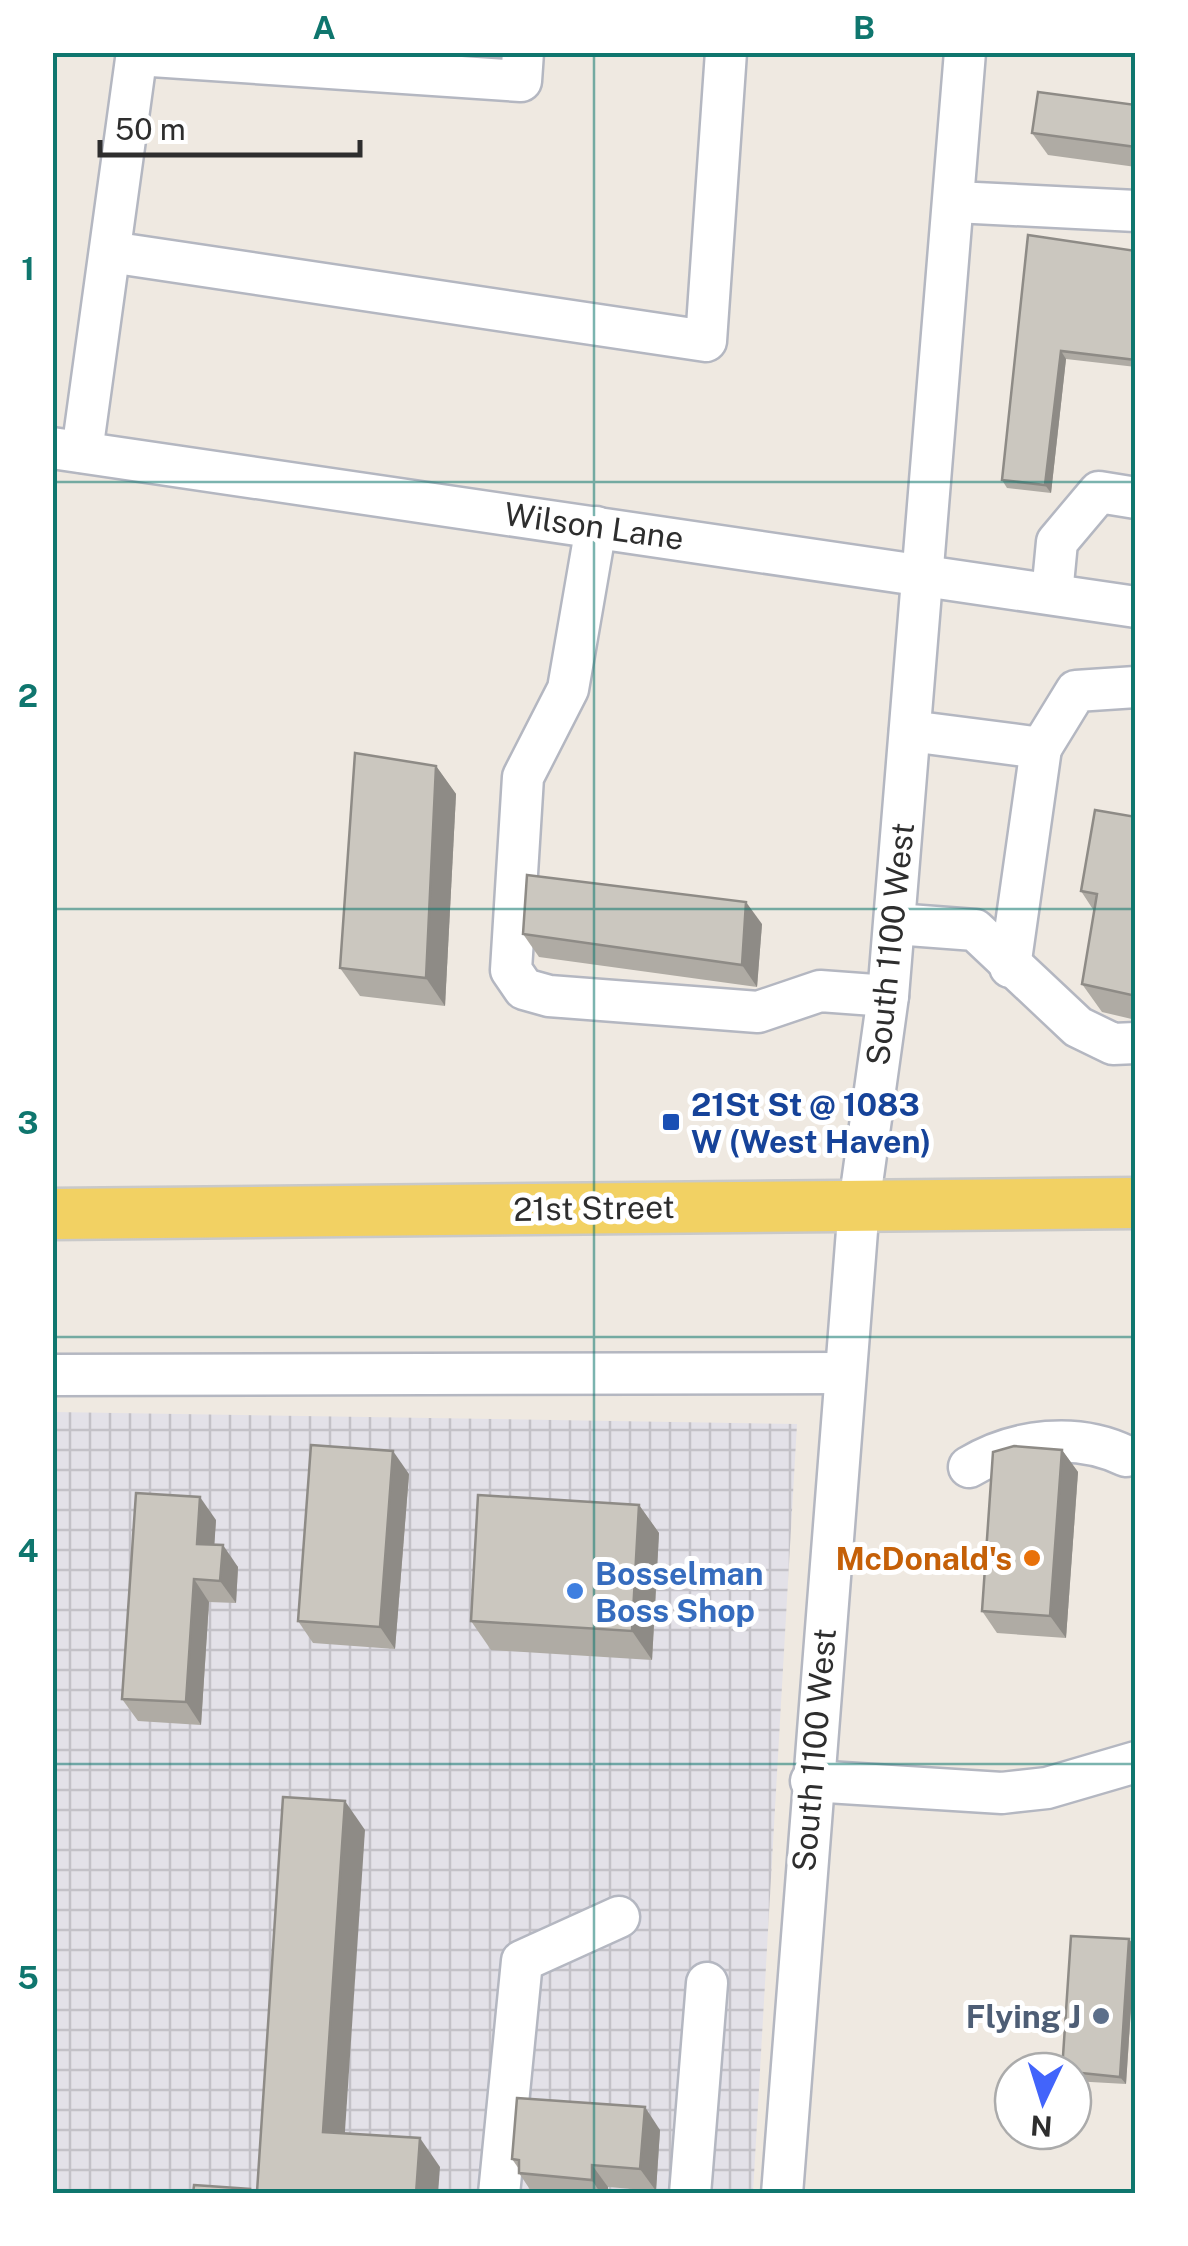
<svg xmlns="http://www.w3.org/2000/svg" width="1188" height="2246" font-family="'Public Sans',sans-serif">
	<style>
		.industrial { fill: url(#industrial-grid) }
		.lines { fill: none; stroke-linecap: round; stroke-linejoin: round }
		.minor-casing { stroke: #b4b7c1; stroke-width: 45 }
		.major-casing { stroke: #c9c9c9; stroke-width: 55 }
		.minor { stroke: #fff; stroke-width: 40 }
		.major { stroke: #f2d163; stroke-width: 50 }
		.wall { fill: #afaba4 }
		.shaded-wall { fill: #8e8b86 }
		.building { fill: #cbc7bf; stroke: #8e8b86; stroke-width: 2.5 }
		.grid { fill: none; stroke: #0f766e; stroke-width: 2.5; stroke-opacity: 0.55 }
		.transit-dot { fill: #1a4fb4; stroke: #fff; stroke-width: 4 }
		.food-dot { fill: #e8710a; stroke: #fff; stroke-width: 4 }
		.shop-dot { fill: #3f7fe0; stroke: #fff; stroke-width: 4 }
		.service-dot { fill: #5c6f8a; stroke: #fff; stroke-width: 4 }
		.labels { text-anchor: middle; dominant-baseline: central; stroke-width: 10; stroke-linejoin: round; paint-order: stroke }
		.street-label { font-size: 32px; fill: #2e2e2e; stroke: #fff }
		.transit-label { font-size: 32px; font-weight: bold; fill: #164399; stroke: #fff; text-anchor: start }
		.food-label { font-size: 32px; font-weight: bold; fill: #c56008; stroke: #fff; text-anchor: end }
		.shop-label { font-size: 32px; font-weight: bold; fill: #366cbe; stroke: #fff; text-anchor: start }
		.service-label { font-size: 32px; font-weight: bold; fill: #4e5e75; stroke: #fff; text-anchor: end }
		.neatline { fill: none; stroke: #0f766e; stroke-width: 4 }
		.grid-label { font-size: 32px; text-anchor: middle; font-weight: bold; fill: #0f766e }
	</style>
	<defs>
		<pattern id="industrial-grid" width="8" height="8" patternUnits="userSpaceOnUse" patternTransform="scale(2.5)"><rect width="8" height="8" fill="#e3e1e8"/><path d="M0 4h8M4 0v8" fill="none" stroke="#c3c1c7"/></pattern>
	</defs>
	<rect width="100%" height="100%" fill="#efe9e1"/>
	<path class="industrial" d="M53,1412L797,1424L753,2193L53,2194Z"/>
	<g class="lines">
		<g class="minor-casing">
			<g id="minor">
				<path d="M137,55L521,81L523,52"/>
				<path d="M955,202L1136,211"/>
				<path d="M110,252L706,341L726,52"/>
				<path d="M52,448L1136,607"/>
				<path d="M82,452L137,52"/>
				<path d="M596,527L568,689L523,777L511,970L524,989L549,996L758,1012L820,991L888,996"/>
				<path d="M1052,594L1057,542L1099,492L1136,498"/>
				<path d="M910,731L1041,748L1076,691L1136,687"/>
				<path d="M895,924L975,930L1078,1027L1113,1044L1136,1043"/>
				<path d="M1010,967L1041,748"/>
				<path d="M52,1375L845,1373"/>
				<path d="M969,1467C1016,1439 1077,1432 1126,1456"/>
				<path d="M811,1781L1002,1793L1047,1788L1136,1762"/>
				<path d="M499,2194L522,1961L619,1917"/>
				<path d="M690,2194L707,1983"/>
				<path d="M782,2194L859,1205L888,996L965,52"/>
			</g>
		</g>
		<g class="major-casing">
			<path id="major" d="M52,1214L1136,1203"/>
		</g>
		<use href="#minor" class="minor"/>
		<use href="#major" class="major"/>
	</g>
	<g class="wall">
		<path d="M1136,105V167L1048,155L1032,133Z"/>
		<path d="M1028,235L1136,251V367L1066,359L1051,493L1007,488L1002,480Z"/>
		<path d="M436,766L456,794L445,1006L360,996L340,968Z"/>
		<path d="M1136,817V1020L1102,1012L1082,984L1094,911L1081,891Z"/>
		<path d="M762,924L757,987L539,957L523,934Z"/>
		<path d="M1062,1450L1078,1472L1066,1638L997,1633L982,1611Z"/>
		<path d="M409,1474L395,1649L313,1643L298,1621Z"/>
		<path d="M639,1505L659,1533L652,1660L491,1650L471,1621Z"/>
		<path d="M216,1520L214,1545L238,1567L236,1603L209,1602L201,1725L138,1721L122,1699Z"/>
		<path d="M1129,1939L1135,1947L1126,2084L1073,2081V2071Z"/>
		<path d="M660,2130L656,2191L608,2187V2194H533L519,2173V2169L512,2159Z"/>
	</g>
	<g class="shaded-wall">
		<path d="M1061,351L1066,359L1051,493L1045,485Z"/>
		<path d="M436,766L456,794L445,1006L426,978Z"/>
		<path d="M746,902L762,924L757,987L742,965Z"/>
		<path d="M1062,1450L1078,1472L1066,1638L1050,1616Z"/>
		<path d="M393,1451L409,1474L395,1649L380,1627Z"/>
		<path d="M200,1497L216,1520L213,1566L197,1544Z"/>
		<path d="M639,1505L659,1533L652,1660L632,1631Z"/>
		<path d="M223,1545L238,1567L236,1603L220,1581Z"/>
		<path d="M194,1579L209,1602L201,1725L186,1702Z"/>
		<path d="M345,1801L365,1830L343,2161L323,2132Z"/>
		<path d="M1129,1939L1135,1947L1126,2084L1120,2077Z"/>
		<path d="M645,2107L660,2130L656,2191L640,2169Z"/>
		<path d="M420,2138L440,2167L438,2194H416Z"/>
		<path d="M592,2165L608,2187V2194H601L592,2180Z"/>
	</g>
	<g class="building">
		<path d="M1038,92L1136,105V147L1032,133Z"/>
		<path d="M1028,235L1136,251V360L1061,351L1045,485L1002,480Z"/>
		<path d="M355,753L436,766L426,978L340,968Z"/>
		<path d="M1095,810L1136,817V996L1082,984L1097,894L1081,891Z"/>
		<path d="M527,875L746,902L742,965L523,934Z"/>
		<path d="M311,1445L393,1451L380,1627L298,1621Z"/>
		<path d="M1014,1446L1062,1450L1050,1616L982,1611L993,1452Z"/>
		<path d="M136,1493L200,1497L197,1544L223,1545L220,1581L194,1579L186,1702L122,1699Z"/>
		<path d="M478,1495L639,1505L632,1631L471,1621Z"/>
		<path d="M283,1797L345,1801L323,2132L420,2138L416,2194L257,2192Z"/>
		<path d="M1071,1936L1129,1939L1120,2077L1062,2071Z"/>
		<path d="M517,2098L645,2107L640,2169L592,2165V2180L519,2173V2160L512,2159Z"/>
		<path d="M194,2185L250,2189L249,2194H193Z"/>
	</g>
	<path class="grid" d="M594,52V2194M52,482H1136M52,909H1136M52,1337H1136M52,1764H1136"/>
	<rect class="transit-dot" x="661" y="1112" width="20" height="20" rx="5"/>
	<circle class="food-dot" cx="1032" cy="1558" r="10"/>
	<circle class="shop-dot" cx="575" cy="1591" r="10"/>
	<circle class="service-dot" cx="1101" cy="2016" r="10"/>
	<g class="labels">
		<g class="street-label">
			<text transform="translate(594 526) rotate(8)">Wilson Lane</text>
			<text transform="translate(890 944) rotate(-84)">South 1100 West</text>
			<text transform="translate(594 1208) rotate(-1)">21st Street</text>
			<text transform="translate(814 1750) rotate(-85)">South 1100 West</text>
		</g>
		<g class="transit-label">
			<text x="691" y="1104">21St St @ 1083<tspan x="691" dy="37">W (West Haven)</tspan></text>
		</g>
		<g class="food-label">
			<text x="1012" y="1558">McDonald's</text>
		</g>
		<g class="shop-label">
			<text x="595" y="1573">Bosselman<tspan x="595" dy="37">Boss Shop</tspan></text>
		</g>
		<g class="service-label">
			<text x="1081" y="2016">Flying J</text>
		</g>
	</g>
	<rect width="1188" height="2246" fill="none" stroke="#ffffff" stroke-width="110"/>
	<g transform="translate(1043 2101) rotate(184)"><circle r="48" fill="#ffffff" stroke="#ababab" stroke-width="2.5"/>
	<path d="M0-8L18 38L0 25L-18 38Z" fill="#4264fb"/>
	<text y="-15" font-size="28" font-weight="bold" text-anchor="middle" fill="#2e2e2e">N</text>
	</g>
	<path d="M100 140v15h260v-15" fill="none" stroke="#2e2e2e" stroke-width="5"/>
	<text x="115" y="140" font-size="30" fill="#2e2e2e" stroke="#ffffff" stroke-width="8" paint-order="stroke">50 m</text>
	<rect x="55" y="55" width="1078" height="2136" class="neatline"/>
	<g class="grid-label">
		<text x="324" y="39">A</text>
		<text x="864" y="39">B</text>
		<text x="28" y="280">1</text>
		<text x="28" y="707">2</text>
		<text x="28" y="1134">3</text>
		<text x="28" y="1562">4</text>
		<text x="28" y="1989">5</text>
	</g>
</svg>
